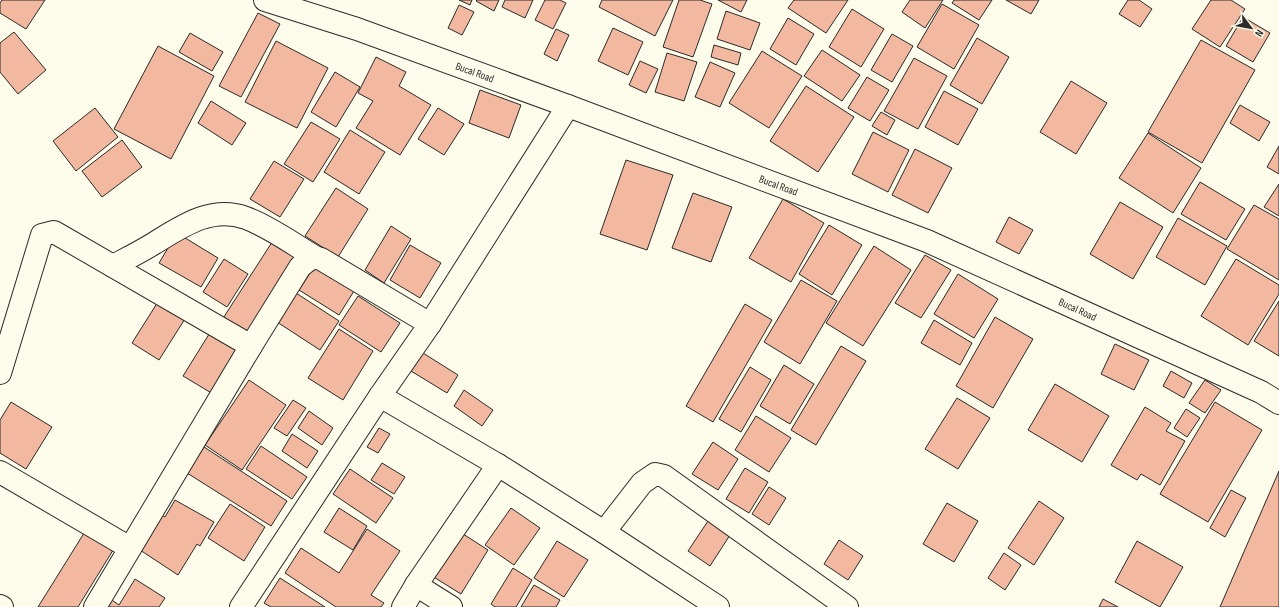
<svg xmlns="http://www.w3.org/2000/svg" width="1279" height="607" font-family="'Sofia Sans Condensed',sans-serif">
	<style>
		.building { fill: #f2b8a0; stroke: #2b2b2b }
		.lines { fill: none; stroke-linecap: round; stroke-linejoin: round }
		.minor-casing { stroke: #2b2b2b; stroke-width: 24 }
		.tertiary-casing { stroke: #2b2b2b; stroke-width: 24 }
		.minor { stroke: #fdfbea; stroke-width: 22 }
		.tertiary { stroke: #fdfbea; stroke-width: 22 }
		.labels { text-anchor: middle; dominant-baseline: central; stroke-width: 3; stroke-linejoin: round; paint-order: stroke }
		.street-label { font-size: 11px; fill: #2b2b2b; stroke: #fdfbea }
	</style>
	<rect width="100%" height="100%" fill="#fdfbea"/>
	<g class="building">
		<path d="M2,0H45L26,29L0,13V3Z"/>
		<path d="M459,0H472L470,5Z"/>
		<path d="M477,0H499L494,11L476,1Z"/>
		<path d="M505,0H533L525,18L502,7Z"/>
		<path d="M545,0H560L566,3L553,29L535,20Z"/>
		<path d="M602,0H673L655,36L599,7Z"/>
		<path d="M679,0H700L712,4L693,57L663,47Z"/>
		<path d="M718,0H747L741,12Z"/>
		<path d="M794,0H848L826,33L788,8Z"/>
		<path d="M910,0H943L925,28L902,12Z"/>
		<path d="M954,0H992L979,20L952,3Z"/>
		<path d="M1006,0H1039L1031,14Z"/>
		<path d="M1128,0H1139L1152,9L1140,27L1119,14Z"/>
		<path d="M1211,0H1231L1245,9L1220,47L1192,29Z"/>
		<path d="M942,4L979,25L954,69L917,47Z"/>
		<path d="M459,5L474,12L462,35L448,28Z"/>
		<path d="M852,9L884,29L861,67L829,47Z"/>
		<path d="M726,11L760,23L750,50L717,39Z"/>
		<path d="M258,13L280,24L241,97L219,86Z"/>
		<path d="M1243,17L1270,33L1253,62L1226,46Z"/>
		<path d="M788,18L814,34L796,65L770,49Z"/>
		<path d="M613,28L643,42L628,75L598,61Z"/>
		<path d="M556,29L569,35L557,61L544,54Z"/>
		<path d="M14,32L46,70L18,94L0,72V43Z"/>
		<path d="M190,33L223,52L212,71L179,52Z"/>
		<path d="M892,34L913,46L892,82L871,70Z"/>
		<path d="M977,38L1009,57L982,104L950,85Z"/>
		<path d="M1201,40L1255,70L1202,163L1148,132Z"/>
		<path d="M276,41L328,68L297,128L245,102Z"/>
		<path d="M714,45L741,53L738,65L711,57Z"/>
		<path d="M158,46L214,76L171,159L114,129Z"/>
		<path d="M822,50L860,75L842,101L804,76Z"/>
		<path d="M762,51L802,76L769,128L729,103Z"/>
		<path d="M667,53L697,62L684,101L655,92Z"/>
		<path d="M376,57L406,72L399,86L431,105L400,155L356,128L373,101L358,93Z"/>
		<path d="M914,58L947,76L918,129L884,111Z"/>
		<path d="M640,61L658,69L646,93L629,85Z"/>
		<path d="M710,62L735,73L720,107L695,97Z"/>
		<path d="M335,72L360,87L336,127L311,112Z"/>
		<path d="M867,77L889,90L870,121L848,108Z"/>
		<path d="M1071,81L1107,103L1076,154L1040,132Z"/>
		<path d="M806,86L854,117L818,172L770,141Z"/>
		<path d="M480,90L521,105L509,138L469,123Z"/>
		<path d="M944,91L978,109L958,145L925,127Z"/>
		<path d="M211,101L246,123L232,145L198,123Z"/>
		<path d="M1240,105L1270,122L1259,141L1230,123Z"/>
		<path d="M95,108L118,137L76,171L53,141Z"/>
		<path d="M438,108L464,124L444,155L418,139Z"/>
		<path d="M881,112L895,120L887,135L872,126Z"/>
		<path d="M311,122L340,139L313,182L284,164Z"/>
		<path d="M350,130L385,152L359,194L324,172Z"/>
		<path d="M873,132L909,150L888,192L852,174Z"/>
		<path d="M1148,133L1201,168L1173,213L1119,178Z"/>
		<path d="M122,140L142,167L102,197L82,171Z"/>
		<path d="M1279,146V174L1267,167Z"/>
		<path d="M915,149L952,168L928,213L892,195Z"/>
		<path d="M626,160L673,175L647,250L600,234Z"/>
		<path d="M274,161L304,179L280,217L250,199Z"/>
		<path d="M1200,182L1245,209L1226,240L1181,214Z"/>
		<path d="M1279,184V216L1264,207Z"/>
		<path d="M336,188L368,209L338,257L305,236Z"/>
		<path d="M693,193L732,207L711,262L672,248Z"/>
		<path d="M783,199L824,223L791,282L749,258Z"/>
		<path d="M1120,202L1163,227L1133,279L1090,254Z"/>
		<path d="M1254,205L1279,219V280L1227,249Z"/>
		<path d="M1009,217L1033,230L1019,254L996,242Z"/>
		<path d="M1178,218L1227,246L1205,285L1156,257Z"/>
		<path d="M829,225L862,245L832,295L799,274Z"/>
		<path d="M391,226L411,239L384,283L365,270Z"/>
		<path d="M177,233L218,258L201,287L159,263Z"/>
		<path d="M276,236L303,253L248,341L220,323Z"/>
		<path d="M410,245L441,263L420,298L390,280Z"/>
		<path d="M874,246L911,270L863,346L826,323Z"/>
		<path d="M925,255L951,270L921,318L895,303Z"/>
		<path d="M224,259L248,274L227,307L203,292Z"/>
		<path d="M1236,259L1279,285V294L1248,345L1201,316Z"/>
		<path d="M314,267L354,291L339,315L299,290Z"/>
		<path d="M958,274L998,299L974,338L934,314Z"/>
		<path d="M801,280L837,301L800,364L764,342Z"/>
		<path d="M296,293L339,321L320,350L277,322Z"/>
		<path d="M358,296L400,323L381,352L339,325Z"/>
		<path d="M161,297L188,314L159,360L132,343Z"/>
		<path d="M1279,301V356L1254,341Z"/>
		<path d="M745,304L772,320L713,422L686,406Z"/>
		<path d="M995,317L1033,339L993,408L956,386Z"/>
		<path d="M934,320L972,343L960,365L921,343Z"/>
		<path d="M339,329L373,351L343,400L308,378Z"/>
		<path d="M211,331L241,350L213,394L183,376Z"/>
		<path d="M1115,344L1149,360L1134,390L1101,374Z"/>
		<path d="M841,346L866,361L816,445L791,430Z"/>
		<path d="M423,353L458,375L447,393L411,371Z"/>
		<path d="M784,365L814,384L790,424L760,406Z"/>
		<path d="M750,367L771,380L741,432L719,419Z"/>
		<path d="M1171,371L1192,383L1184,398L1163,386Z"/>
		<path d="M249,380L286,405L242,470L205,445Z"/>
		<path d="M1205,380L1221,390L1205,413L1189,403Z"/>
		<path d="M1055,384L1109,416L1082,462L1028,430Z"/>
		<path d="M464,390L493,410L482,426L454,406Z"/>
		<path d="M957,398L990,418L958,469L925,449Z"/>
		<path d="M293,400L306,408L287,436L274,428Z"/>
		<path d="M11,402L52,427L26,469L0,453V420Z"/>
		<path d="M1215,402L1262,430L1208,522L1160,494Z"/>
		<path d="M1145,407L1171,423L1166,431L1185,441L1160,485L1141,474L1137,480L1111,465Z"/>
		<path d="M1186,409L1200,418L1187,437L1174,428Z"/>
		<path d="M309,411L333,428L322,445L298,428Z"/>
		<path d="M756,416L791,438L769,472L735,450Z"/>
		<path d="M379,428L390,434L378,453L367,447Z"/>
		<path d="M292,434L318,451L307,468L282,451Z"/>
		<path d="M713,442L738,459L718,490L692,474Z"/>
		<path d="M261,446L307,477L292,499L246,469Z"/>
		<path d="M204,447L287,501L271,526L187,473Z"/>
		<path d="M382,463L405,477L394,494L371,480Z"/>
		<path d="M745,468L768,482L749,513L726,499Z"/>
		<path d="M350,469L393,498L376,523L333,494Z"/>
		<path d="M1279,471V607H1220Z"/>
		<path d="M769,487L786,498L769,525L752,514Z"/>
		<path d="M1231,490L1246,498L1225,537L1210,528Z"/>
		<path d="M175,500L214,522L200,546L197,544L178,575L140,550L162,515L165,517Z"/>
		<path d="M1039,501L1064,518L1034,565L1008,548Z"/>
		<path d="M947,503L978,521L954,562L923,544Z"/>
		<path d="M230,504L265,527L244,561L208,538Z"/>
		<path d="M339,508L367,526L353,550L324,532Z"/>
		<path d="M511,508L540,528L514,565L485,545Z"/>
		<path d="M708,521L730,535L710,566L688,551Z"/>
		<path d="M367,529L400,551L371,595L384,603L381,607H336L285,573L301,548L339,573Z"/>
		<path d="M86,530L115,547L78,607H38Z"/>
		<path d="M460,532L488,550L461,594L432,576Z"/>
		<path d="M839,540L863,556L848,580L824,564Z"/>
		<path d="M557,541L588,560L564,597L534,578Z"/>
		<path d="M1137,541L1183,567L1160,607L1115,582Z"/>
		<path d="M1004,553L1021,565L1005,590L988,578Z"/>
		<path d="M513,568L532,580L516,607H495L491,604Z"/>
		<path d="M280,578L325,607H271L264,603Z"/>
		<path d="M135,579L165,598L159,607H103L109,598L119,605Z"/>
		<path d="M534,585L560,600L556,607H521Z"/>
		<path d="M1103,599L1118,607H1099Z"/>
	</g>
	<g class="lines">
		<g class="minor-casing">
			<g id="minor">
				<path d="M113,266C126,259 140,252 153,244C181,227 211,205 246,218C270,227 293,244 315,257"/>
				<path d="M251,346L300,267C307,261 311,256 321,259L430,324"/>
				<path d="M0,373L42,235L54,232L251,346L95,607"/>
				<path d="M380,396L498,465L604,532L718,607"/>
				<path d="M0,472L130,548"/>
				<path d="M604,532L642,483L655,474L664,476L847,607"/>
				<path d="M416,585L451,607"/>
				<path d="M0,606L2,607"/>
				<path d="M241,607L380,396L430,324L568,106"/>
				<path d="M403,607L416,585L498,465"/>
			</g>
		</g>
		<g class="tertiary-casing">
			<g id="tertiary">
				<path id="s1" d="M265,0L357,29L568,106L927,241L1261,392L1279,403"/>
			</g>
		</g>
		<use href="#minor" class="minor"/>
		<use href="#tertiary" class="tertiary"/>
	</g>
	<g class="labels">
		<g class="street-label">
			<text stroke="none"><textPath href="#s1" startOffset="222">Bucal Road</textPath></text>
			<text stroke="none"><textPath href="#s1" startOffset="546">Bucal Road</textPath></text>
			<text stroke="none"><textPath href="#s1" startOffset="870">Bucal Road</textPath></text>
		</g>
	</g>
	<g transform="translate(1251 28) rotate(122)" stroke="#fdfbea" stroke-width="3" paint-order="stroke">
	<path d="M0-3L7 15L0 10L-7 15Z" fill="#2b2b2b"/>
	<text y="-6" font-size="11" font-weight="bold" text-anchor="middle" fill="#2b2b2b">N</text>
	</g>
</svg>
